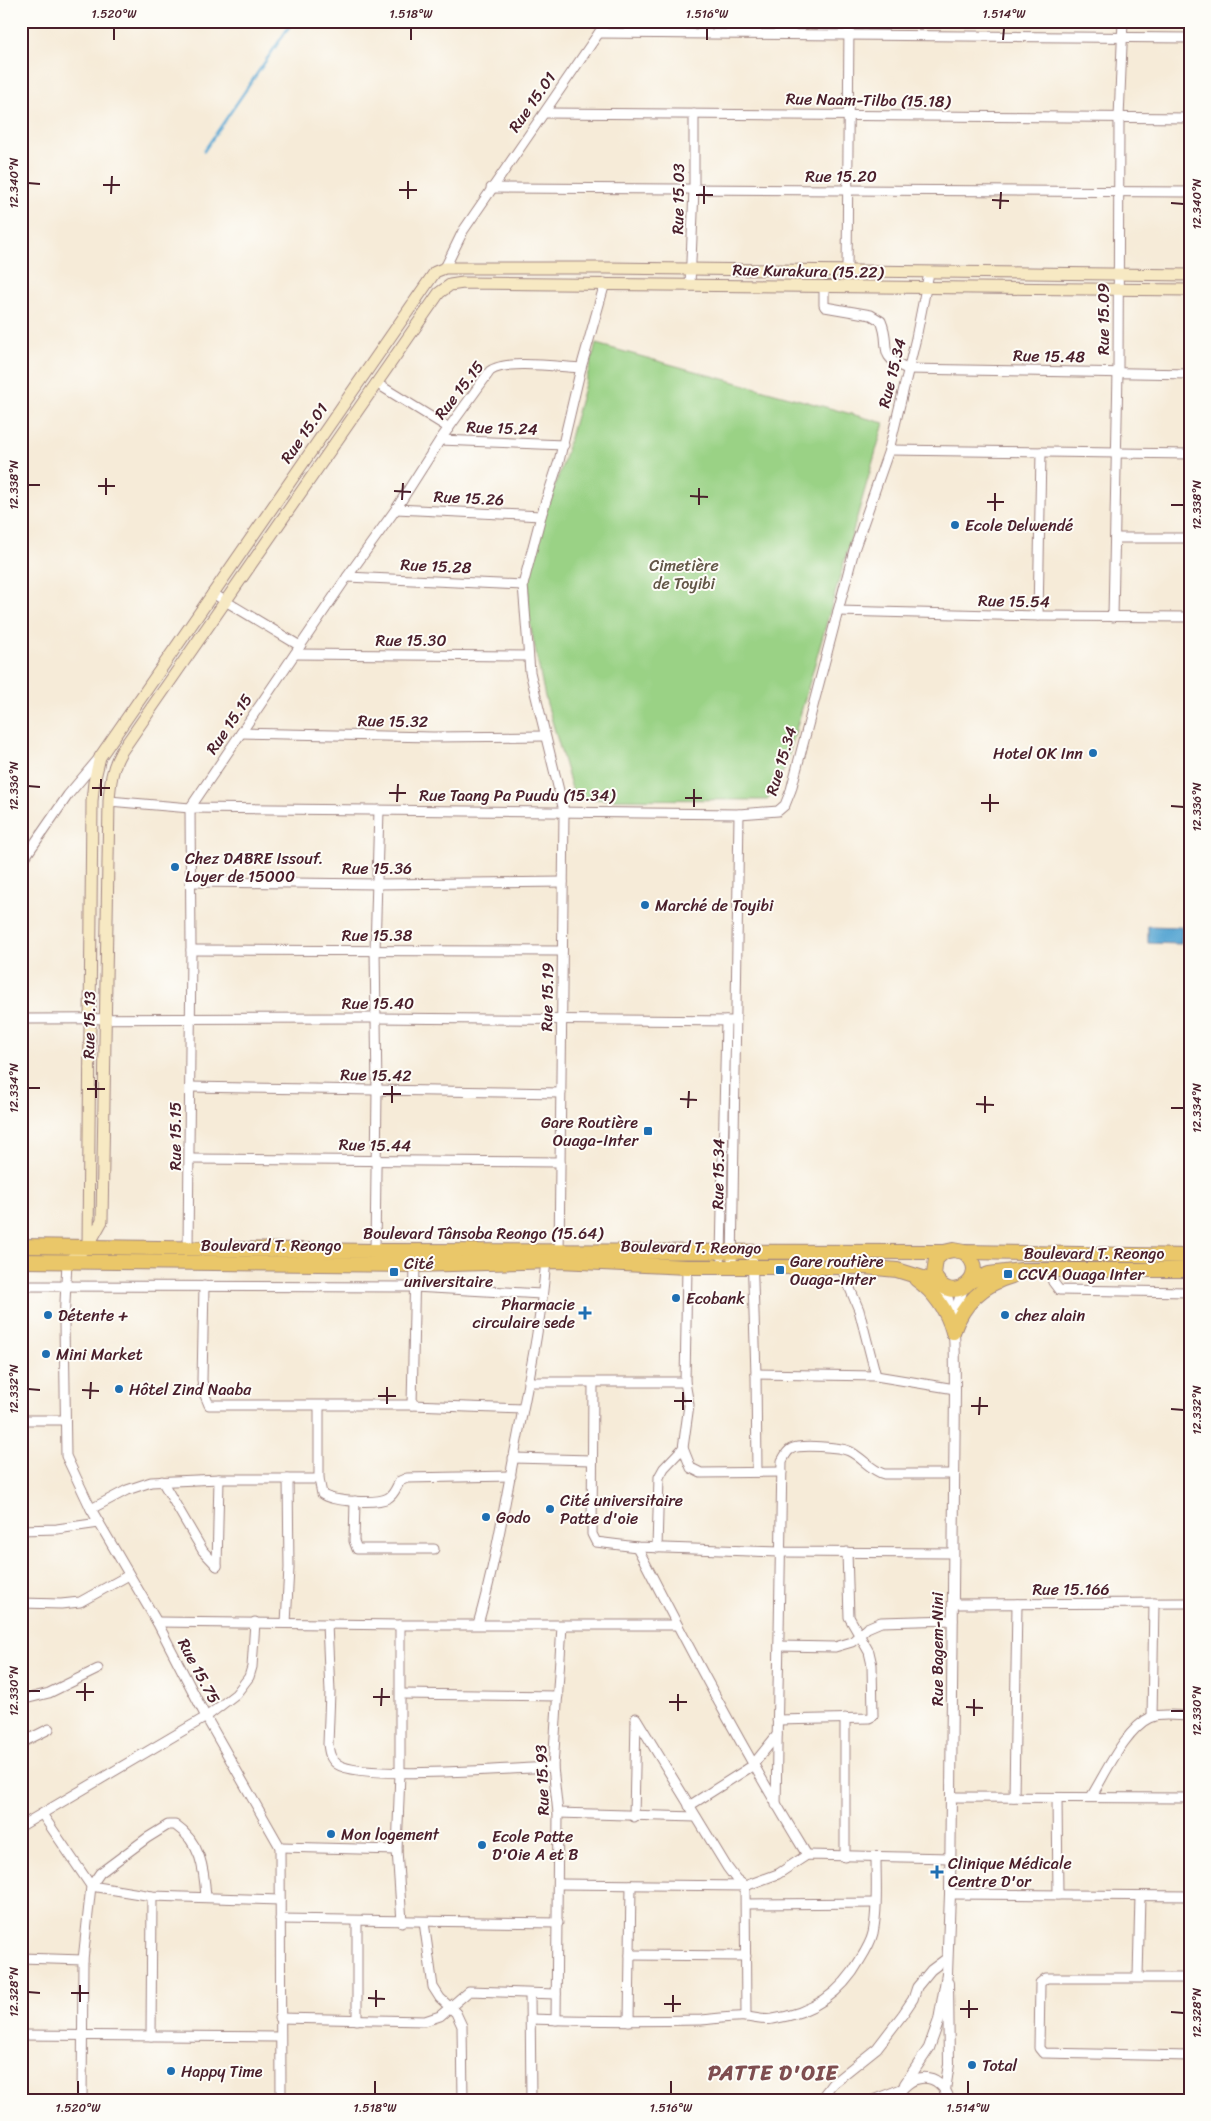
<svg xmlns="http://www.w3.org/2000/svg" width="1211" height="2121" font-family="Sriracha,sans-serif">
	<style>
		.green { fill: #9ad285; stroke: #727858 }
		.water { fill: #5aa7d3; stroke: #52637f }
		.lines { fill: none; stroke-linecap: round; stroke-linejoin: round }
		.stream { stroke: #5aa7d3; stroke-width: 2.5 }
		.minor-casing { stroke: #a08582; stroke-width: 11 }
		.tertiary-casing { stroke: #a08582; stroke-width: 12 }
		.secondary-casing { stroke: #a08582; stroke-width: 13 }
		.trunk-casing { stroke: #a08582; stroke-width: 16 }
		.minor { stroke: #fff; stroke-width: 9 }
		.tertiary { stroke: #fff; stroke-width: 10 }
		.secondary { stroke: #f7e9c3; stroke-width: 11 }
		.trunk { stroke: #eac769; stroke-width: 14 }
		.ticks { fill: none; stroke: #4a1f2b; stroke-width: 2 }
		.poi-dot { fill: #1f6fb2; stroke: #fdfcf7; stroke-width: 2 }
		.labels { text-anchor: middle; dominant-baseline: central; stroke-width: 4; stroke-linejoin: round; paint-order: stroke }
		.street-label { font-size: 16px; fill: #4a1f2b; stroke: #fdfcf7 }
		.poi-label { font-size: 16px; fill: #4a1f2b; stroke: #fdfcf7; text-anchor: start }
		.park-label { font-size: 16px; fill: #625546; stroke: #fdfcf7 }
		.district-label { font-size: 21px; font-weight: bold; letter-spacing: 1px; fill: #7f4e50; stroke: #fdfcf7 }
		.neatline { fill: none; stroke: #4a1f2b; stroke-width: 2 }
		.ticks-label { font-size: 12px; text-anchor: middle; fill: #4a1f2b }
	</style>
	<rect width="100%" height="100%" fill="#fdfcf7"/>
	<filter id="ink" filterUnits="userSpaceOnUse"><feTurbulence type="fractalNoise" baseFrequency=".02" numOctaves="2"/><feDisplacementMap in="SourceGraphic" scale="10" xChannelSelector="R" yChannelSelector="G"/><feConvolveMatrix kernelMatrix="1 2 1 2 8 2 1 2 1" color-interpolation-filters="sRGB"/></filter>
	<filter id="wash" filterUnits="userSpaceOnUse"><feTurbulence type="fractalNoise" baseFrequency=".0096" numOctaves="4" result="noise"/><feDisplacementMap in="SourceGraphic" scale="20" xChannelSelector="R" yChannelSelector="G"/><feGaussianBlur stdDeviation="1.12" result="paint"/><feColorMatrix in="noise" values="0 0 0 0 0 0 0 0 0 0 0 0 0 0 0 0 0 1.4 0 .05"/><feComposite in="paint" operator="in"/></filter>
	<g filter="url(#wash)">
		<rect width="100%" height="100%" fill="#f6ebd8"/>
		<path class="green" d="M596,344L884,423L785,768L767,800L575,799L545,697L528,614L529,580L540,529L563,463Z"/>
		<path class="water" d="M1148,926L1182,927L1181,944L1148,943Z"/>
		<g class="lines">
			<path class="stream" d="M204,151L293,21"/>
		</g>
	</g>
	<g filter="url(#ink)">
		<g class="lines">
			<g class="minor-casing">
				<g id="minor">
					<path d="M599,33L1190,38"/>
					<path d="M545,113L1190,118"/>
					<path d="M491,188L1190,192"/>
					<path d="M445,268L463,231L607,21"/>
					<path d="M847,272L849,21"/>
					<path d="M690,285L694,189V114"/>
					<path d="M824,286V305L825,307L871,315L881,321C892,346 875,355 907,369L1190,374"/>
					<path d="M376,383L449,428"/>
					<path d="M440,440L564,445"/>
					<path d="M889,450L1190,454"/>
					<path d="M396,509L541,516"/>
					<path d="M1115,538H1190"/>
					<path d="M347,577L523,585"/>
					<path d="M212,593L300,646"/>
					<path d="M838,611L1038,616L1190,617"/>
					<path d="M1038,616L1041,452"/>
					<path d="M1113,617L1118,371L1119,118L1123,21"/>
					<path d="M295,654L527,656"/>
					<path d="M241,733L433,737L545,736"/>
					<path d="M109,801L190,808L739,814L778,811L785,805L791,790L854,550L889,450L916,338L929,273"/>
					<path d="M21,863L68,795L100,757"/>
					<path d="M190,882L377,884L563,882"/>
					<path d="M191,950L562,951"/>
					<path d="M21,1019L375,1018L735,1021"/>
					<path d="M190,1087L561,1093"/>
					<path d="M190,1159L560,1162"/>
					<path d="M188,1248L191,950L190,808L347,577L396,509L440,440L490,371C505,359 560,367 581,368"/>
					<path d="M375,1251L377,1090L375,950L379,810"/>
					<path d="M752,1252L756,1374L757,1472"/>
					<path d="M559,1255L564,811L530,672L523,585L541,516L559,461L581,368L605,283"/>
					<path d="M721,1256L726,1021"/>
					<path d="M67,1262L64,1323L66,1456L91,1509L157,1622L206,1717L280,1847L281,2100"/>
					<path d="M732,1266L739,814"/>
					<path d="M841,1267L859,1310L876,1376"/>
					<path d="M1049,1270L1053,1282L1059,1290L1190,1292"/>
					<path d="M21,1286L414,1287L541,1294"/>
					<path d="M204,1286L202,1380L204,1393L209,1405H412L523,1409"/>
					<path d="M756,1374L876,1376L955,1389"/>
					<path d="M528,1382H685"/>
					<path d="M593,1383L592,1534L596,1542L637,1547L780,1552L953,1553"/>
					<path d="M412,1405L415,1265"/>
					<path d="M319,1406V1479L322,1494C332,1502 377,1504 388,1498C395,1494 396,1487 400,1481L407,1478L511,1476"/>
					<path d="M21,1420H65"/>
					<path d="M683,1448L691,1468L701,1473L782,1472"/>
					<path d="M513,1458L592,1460"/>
					<path d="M162,1481L203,1551L217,1566"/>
					<path d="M355,1501L354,1541L357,1549H434"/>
					<path d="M91,1509L127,1490L151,1482L219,1479H319"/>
					<path d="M21,1530L57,1529L99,1523"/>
					<path d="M637,1547C691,1652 745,1754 807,1855"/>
					<path d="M657,1548L659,1477L664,1468L683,1448L689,1405L685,1382L687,1267"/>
					<path d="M217,1566L219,1479"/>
					<path d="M21,1603L61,1604L80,1602L129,1575"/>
					<path d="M953,1604L1190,1603"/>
					<path d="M157,1622L400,1625H676"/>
					<path d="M286,1623L289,1568L288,1479"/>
					<path d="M327,1624L330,1692L328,1744C329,1752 330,1759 337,1764C361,1781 516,1768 553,1767"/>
					<path d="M478,1624C494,1569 503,1513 514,1456C526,1392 542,1322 546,1257"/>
					<path d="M400,1625V1773L397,1850L402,1922"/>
					<path d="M779,1646L835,1647L852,1642L867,1628L881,1622L953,1620"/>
					<path d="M401,1694L558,1696"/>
					<path d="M21,1700L49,1693L98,1669"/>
					<path d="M1152,1717L1154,1603"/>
					<path d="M636,1718L727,1867L736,1879L745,1886"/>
					<path d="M777,1720L869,1718L873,1716L872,1665L869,1652L849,1617L847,1552"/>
					<path d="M21,1743L49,1729"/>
					<path d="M951,1797L1190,1798"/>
					<path d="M1014,1797L1017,1604"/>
					<path d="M1091,1797C1106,1773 1125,1729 1151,1717C1161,1713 1179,1716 1190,1716"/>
					<path d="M1057,1798L1058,1895"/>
					<path d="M776,1805L782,1461C784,1457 787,1451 791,1449C800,1444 840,1447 849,1451C862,1457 870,1470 884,1474H953"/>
					<path d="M689,1806L752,1766L777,1735"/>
					<path d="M558,1813L696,1817"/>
					<path d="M42,1814L91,1886L83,1960L82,2100"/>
					<path d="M634,1817L636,1719"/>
					<path d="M21,1826L206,1717L236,1694L249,1677L252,1667L255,1622"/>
					<path d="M280,1847L397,1850"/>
					<path d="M845,1857V1718"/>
					<path d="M559,1884L745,1886L778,1874L807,1855L951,1858"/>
					<path d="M745,1886L746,2017"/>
					<path d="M950,1894L1190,1896"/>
					<path d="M206,1897C204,1868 201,1843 175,1825H168L147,1838L100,1873L91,1886L152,1896L280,1900"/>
					<path d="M746,1904L875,1903"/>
					<path d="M280,1919L558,1923"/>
					<path d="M424,1922L433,1987L440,1998L456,2013L462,2026L463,2100"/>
					<path d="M630,1955L746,1956"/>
					<path d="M21,1958L83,1960"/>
					<path d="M1138,1977L1140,1896"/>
					<path d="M1190,1978H1046L1040,1983L1039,2048L1043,2053L1190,2056"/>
					<path d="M530,1994L531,2100"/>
					<path d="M279,2018L425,2021L440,2016L469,1991L556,1994"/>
					<path d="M531,2019C588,2021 644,2021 701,2020C716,2019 732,2016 747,2017C756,2018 764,2021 773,2019C812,2013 841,1994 860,1960C865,1952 871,1942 873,1933C878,1908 876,1882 876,1857"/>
					<path d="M357,2020V1922"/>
					<path d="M556,2020L558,1813L553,1767L562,1626"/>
					<path d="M629,2021L631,1885"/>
					<path d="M21,2035L279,2037"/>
					<path d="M151,2036L152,1896"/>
					<path d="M820,2100L832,2084L877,2048L903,2014L913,1999L917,1987L931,1970L947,1958"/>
				</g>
			</g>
			<g class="tertiary-casing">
				<g id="tertiary">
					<path d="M954,1317L963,1288"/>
					<path d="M905,2084L929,2048L939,2020L947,1974L950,1894L955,1389C954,1355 958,1317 943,1287"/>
					<path d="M945,2090L949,2064L948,1983"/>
					<path d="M874,2100L900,2090"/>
					<path d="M896,2100C906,2072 941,2069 949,2100"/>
				</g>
			</g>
			<g class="secondary-casing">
				<g id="secondary">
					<path d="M88,1246L92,801L94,782L100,757L435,272L445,268H607L1190,275"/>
					<path d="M67,1262L88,1246L102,1221L109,801C110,784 112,767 121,752L439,293L450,285L463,283L1190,290"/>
				</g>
			</g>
			<g class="trunk-casing">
				<g id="trunk">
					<path d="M21,1246L375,1251L944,1252L953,1250L964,1252L1190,1256"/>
					<path d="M944,1252L936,1259L934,1274C948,1310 994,1276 964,1252"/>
					<path d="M21,1261L415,1265L559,1261L687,1267H865L897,1270L939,1283"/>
					<path d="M916,1279C934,1292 947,1310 953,1332"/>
					<path d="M971,1281L989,1274L1021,1270H1190"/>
					<path d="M953,1332C963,1304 983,1284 1012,1276"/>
				</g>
			</g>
			<use href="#minor" class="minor"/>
			<use href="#tertiary" class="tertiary"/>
			<use href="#secondary" class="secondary"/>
			<use href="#trunk" class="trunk"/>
		</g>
	</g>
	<path class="ticks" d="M114,40V28M411,40V28M707,40V28M1003,40L1004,28M28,183L40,184M103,185H120M399,190H417M111,194L112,176M696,195H713M408,199V181M992,200L1009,201M1171,203L1184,204M704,204V186M1000,209L1001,192M28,485H40M98,486H115M394,491L411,492M106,495V478M690,496L708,497M402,500L403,483M987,502H1004M699,505V488M1171,505H1184M995,511V493M28,786L40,787M92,788H110M389,793H406M101,796V779M685,798H702M397,802L398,784M981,803H999M1171,806L1184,807M694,807V789M990,812V794M28,1088H40M87,1089H105M383,1094H401M96,1098V1080M680,1099L697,1100M392,1103V1086M976,1104L994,1105M688,1108L689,1091M1171,1108H1184M985,1113V1096M28,1389L40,1390M82,1390L99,1391M378,1396H396M90,1399L91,1382M674,1401H692M387,1404V1387M971,1406H988M1171,1409L1184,1410M683,1410V1392M979,1415L980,1397M28,1691H40M76,1692H94M373,1697H390M85,1701V1683M669,1702H687M381,1706L382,1688M966,1707L983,1708M678,1711V1694M1171,1711H1184M974,1716V1699M28,1992L40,1993M71,1993H89M368,1998L385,1999M80,2002V1985M664,2004H681M376,2007V1990M960,2009H978M673,2012V1995M1171,2012L1184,2013M969,2018V2000M78,2094V2081M375,2094V2081M671,2094V2081M968,2094V2081"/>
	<g class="poi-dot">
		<circle cx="955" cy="525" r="5"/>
		<circle cx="1093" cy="753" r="5"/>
		<circle cx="175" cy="867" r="5"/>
		<circle cx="645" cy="905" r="5"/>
		<rect x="643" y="1126" width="10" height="10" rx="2.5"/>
		<rect x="775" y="1265" width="10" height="10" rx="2.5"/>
		<rect x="389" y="1267" width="10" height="10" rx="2.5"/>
		<rect x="1003" y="1269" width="10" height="10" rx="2.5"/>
		<circle cx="676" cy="1298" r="5"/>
		<path d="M582.5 1305.5h5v5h5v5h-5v5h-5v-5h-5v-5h5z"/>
		<circle cx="48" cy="1315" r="5"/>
		<circle cx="1005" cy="1315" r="5"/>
		<circle cx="46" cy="1354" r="5"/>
		<circle cx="119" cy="1389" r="5"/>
		<circle cx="550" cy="1509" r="5"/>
		<circle cx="486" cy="1517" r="5"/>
		<circle cx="331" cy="1834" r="5"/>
		<circle cx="482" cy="1845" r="5"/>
		<path d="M934.5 1864.5h5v5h5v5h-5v5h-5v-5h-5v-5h5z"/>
		<circle cx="972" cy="2065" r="5"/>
		<circle cx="171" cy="2071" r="5"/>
	</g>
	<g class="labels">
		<g class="street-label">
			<text transform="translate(868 100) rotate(1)">Rue Naam-Tilbo (15.18)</text>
			<text transform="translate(532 102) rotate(-55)">Rue 15.01</text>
			<text x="841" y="176">Rue 15.20</text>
			<text transform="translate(678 199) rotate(-89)">Rue 15.03</text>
			<text transform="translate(808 271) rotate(1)">Rue Kurakura (15.22)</text>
			<text transform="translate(1103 319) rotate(-90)">Rue 15.09</text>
			<text transform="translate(1049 356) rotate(1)">Rue 15.48</text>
			<text transform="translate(892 373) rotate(-76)">Rue 15.34</text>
			<text transform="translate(459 390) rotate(-52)">Rue 15.15</text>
			<text transform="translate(502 428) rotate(2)">Rue 15.24</text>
			<text transform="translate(304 433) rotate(-55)">Rue 15.01</text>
			<text transform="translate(469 498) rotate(3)">Rue 15.26</text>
			<text transform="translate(436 566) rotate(3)">Rue 15.28</text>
			<text transform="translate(1014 601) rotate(1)">Rue 15.54</text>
			<text x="411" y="640">Rue 15.30</text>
			<text transform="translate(393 721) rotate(1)">Rue 15.32</text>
			<text transform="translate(229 724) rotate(-56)">Rue 15.15</text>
			<text transform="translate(781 761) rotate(-73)">Rue 15.34</text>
			<text x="517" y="795">Rue Taang Pa Puudu (15.34)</text>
			<text x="377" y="868">Rue 15.36</text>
			<text x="377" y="935">Rue 15.38</text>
			<text transform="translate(547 997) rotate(-89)">Rue 15.19</text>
			<text x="378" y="1003">Rue 15.40</text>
			<text transform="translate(89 1025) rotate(-89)">Rue 15.13</text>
			<text transform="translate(376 1075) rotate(1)">Rue 15.42</text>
			<text transform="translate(175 1136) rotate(-90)">Rue 15.15</text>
			<text transform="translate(375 1145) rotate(1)">Rue 15.44</text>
			<text transform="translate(718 1174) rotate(-89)">Rue 15.34</text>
			<text x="483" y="1233">Boulevard Tânsoba Reongo (15.64)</text>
			<text x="271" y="1245">Boulevard T. Reongo</text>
			<text transform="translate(691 1247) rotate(1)">Boulevard T. Reongo</text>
			<text x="1094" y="1253">Boulevard T. Reongo</text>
			<text x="1071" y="1589">Rue 15.166</text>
			<text transform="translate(937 1649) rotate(-90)">Rue Bagem-Nini</text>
			<text transform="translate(199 1671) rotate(62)">Rue 15.75</text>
			<text transform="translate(542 1780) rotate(-92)">Rue 15.93</text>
		</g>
		<g class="poi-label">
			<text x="965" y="525">Ecole Delwendé</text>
			<text x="1083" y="753" text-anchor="end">Hotel OK Inn</text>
			<text x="185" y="858">Chez DABRE Issouf.<tspan x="185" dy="18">Loyer de 15000</tspan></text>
			<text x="655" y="905">Marché de Toyibi</text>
			<text x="638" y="1122" text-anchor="end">Gare Routière<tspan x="638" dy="18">Ouaga-Inter</tspan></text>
			<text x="790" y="1261">Gare routière<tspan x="790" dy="18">Ouaga-Inter</tspan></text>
			<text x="404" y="1263">Cité<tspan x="404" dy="18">universitaire</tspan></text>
			<text x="1018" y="1274">CCVA Ouaga Inter</text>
			<text x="686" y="1298">Ecobank</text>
			<text x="575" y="1304" text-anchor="end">Pharmacie<tspan x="575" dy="18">circulaire sede</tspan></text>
			<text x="58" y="1315">Détente +</text>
			<text x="1015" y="1315">chez alain</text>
			<text x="56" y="1354">Mini Market</text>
			<text x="129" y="1389">Hôtel Zind Naaba</text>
			<text x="560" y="1500">Cité universitaire<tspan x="560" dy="18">Patte d'oie</tspan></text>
			<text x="496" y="1517">Godo</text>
			<text x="341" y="1834">Mon logement</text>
			<text x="492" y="1836">Ecole Patte<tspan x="492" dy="18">D'Oie A et B</tspan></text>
			<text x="948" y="1863">Clinique Médicale<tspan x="948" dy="18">Centre D'or</tspan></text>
			<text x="982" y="2065">Total</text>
			<text x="181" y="2071">Happy Time</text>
		</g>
		<g class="park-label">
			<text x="684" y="565">Cimetière<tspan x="684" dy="18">de Toyibi</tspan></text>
		</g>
		<g class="district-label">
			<text x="773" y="2073">PATTE D'OIE</text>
		</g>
	</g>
	<rect width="1211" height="2121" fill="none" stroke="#fdfcf7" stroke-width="55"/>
	<rect x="28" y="28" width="1156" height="2066" class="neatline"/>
	<g class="ticks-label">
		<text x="114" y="18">1.520°W</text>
		<text x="411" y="18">1.518°W</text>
		<text x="707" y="18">1.516°W</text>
		<text x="1004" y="18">1.514°W</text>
		<text transform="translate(14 183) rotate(-90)" y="4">12.340°N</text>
		<text transform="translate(1197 204) rotate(-90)" y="4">12.340°N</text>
		<text transform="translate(14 485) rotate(-90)" y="4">12.338°N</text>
		<text transform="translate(1197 505) rotate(-90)" y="4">12.338°N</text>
		<text transform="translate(14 786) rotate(-90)" y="4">12.336°N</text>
		<text transform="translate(1197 807) rotate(-90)" y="4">12.336°N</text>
		<text transform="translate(14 1088) rotate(-90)" y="4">12.334°N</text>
		<text transform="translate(1197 1108) rotate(-90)" y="4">12.334°N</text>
		<text transform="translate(14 1389) rotate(-90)" y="4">12.332°N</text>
		<text transform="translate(1197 1410) rotate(-90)" y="4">12.332°N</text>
		<text transform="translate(14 1691) rotate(-90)" y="4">12.330°N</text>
		<text transform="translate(1197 1711) rotate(-90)" y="4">12.330°N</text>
		<text transform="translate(14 1992) rotate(-90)" y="4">12.328°N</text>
		<text transform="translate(1197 2013) rotate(-90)" y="4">12.328°N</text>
		<text x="78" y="2112">1.520°W</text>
		<text x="375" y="2112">1.518°W</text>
		<text x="671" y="2112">1.516°W</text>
		<text x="968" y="2112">1.514°W</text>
	</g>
</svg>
